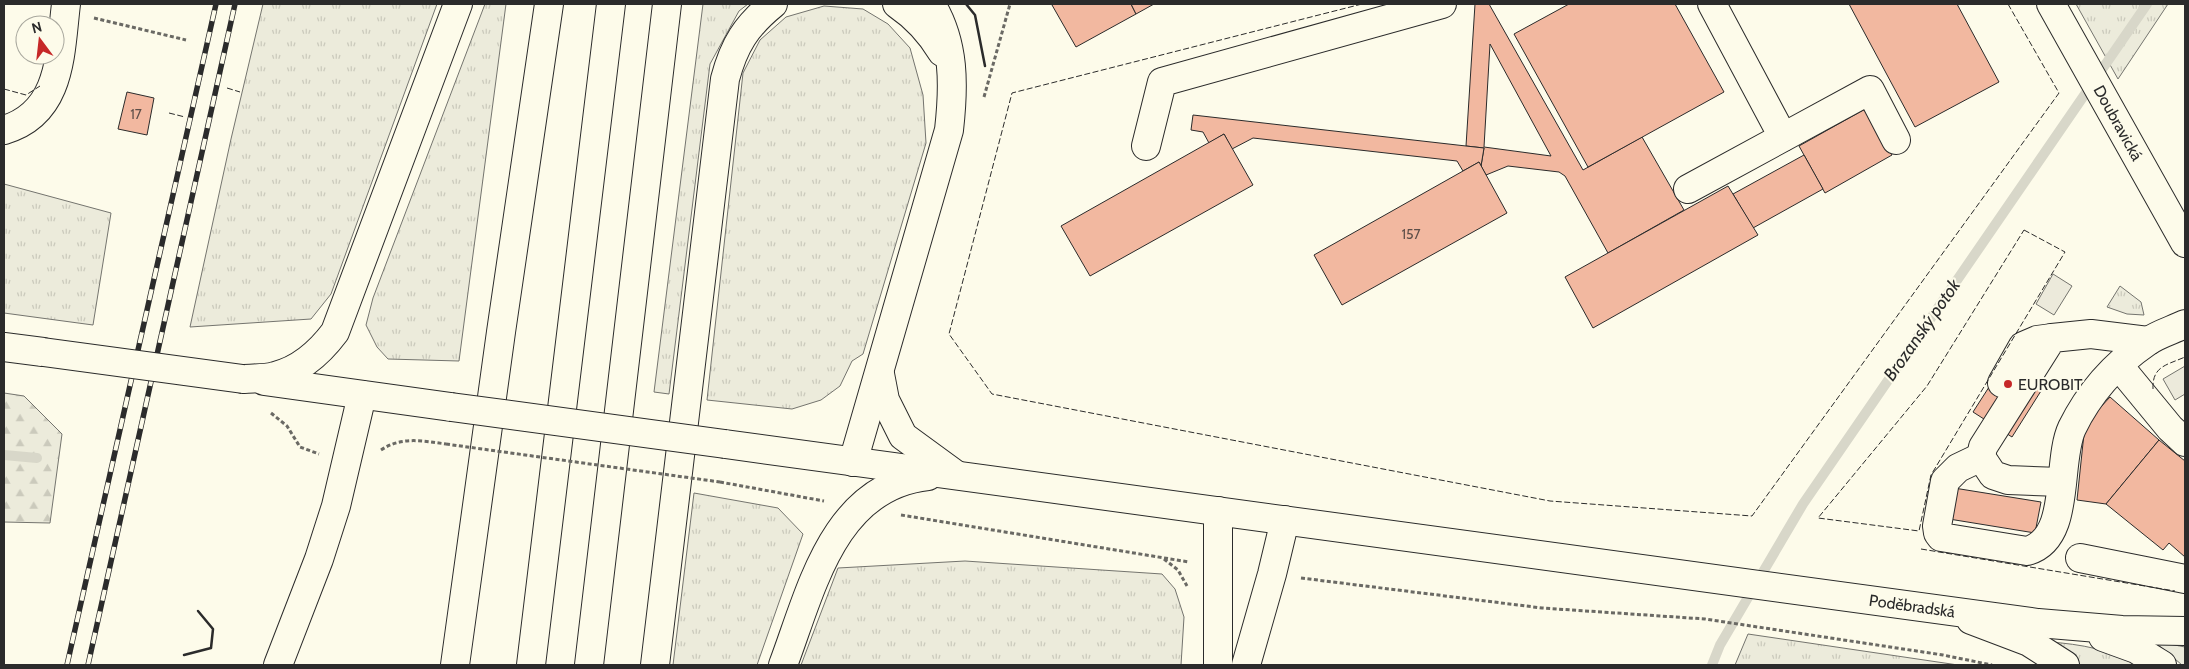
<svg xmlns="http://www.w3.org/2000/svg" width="2189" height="669" font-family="Cabin,sans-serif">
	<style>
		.grass { fill: url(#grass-tufts); stroke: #74746e }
		.forest { fill: url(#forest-firs); stroke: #74746e }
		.parking { fill: #eceadb; stroke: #74746e }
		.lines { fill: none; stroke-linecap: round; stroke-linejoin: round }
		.stream { stroke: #d8d7c9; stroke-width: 10 }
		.building { fill: #f2b8a0; stroke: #2b2b2b; fill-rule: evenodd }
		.minor-casing { stroke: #2b2b2b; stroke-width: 30 }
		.major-casing { stroke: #2b2b2b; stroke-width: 30 }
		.path { stroke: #6a6964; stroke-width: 3; stroke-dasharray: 4 2.5; stroke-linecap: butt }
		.minor { stroke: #fdfbea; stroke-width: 28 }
		.major { stroke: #fdfbea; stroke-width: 28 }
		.rail-casing { stroke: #2b2b2b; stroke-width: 5.5 }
		.rail { stroke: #fdfbea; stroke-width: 4; stroke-dasharray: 11; stroke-linecap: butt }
		.major-bridge-casing { stroke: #2b2b2b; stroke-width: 30; stroke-linecap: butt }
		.path-bridge { stroke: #6a6964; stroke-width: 3; stroke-dasharray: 4 2.5; stroke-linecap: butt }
		.major-bridge { stroke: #fdfbea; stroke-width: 28 }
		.fence { stroke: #2b2b2b; stroke-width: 1; stroke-dasharray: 6 2.5; stroke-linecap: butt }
		.wall { stroke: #2b2b2b; stroke-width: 2.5 }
		.poi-dot { fill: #c62828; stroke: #fdfbea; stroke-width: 2 }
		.labels { text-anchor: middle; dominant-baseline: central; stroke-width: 4; stroke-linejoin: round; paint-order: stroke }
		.number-label { font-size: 14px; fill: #5d4e48 }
		.street-label { font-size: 16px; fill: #2b2b2b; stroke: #fdfbea }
		.poi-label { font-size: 16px; fill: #2b2b2b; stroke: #fdfbea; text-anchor: start }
		.water-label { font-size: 18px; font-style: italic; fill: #2b2b2b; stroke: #fdfbea }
	</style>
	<defs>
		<pattern id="grass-tufts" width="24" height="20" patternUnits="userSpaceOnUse" patternTransform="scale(1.25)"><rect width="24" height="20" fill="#ecebdb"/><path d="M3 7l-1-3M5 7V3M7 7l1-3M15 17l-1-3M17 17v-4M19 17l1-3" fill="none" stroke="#cbcabc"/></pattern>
		<pattern id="forest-firs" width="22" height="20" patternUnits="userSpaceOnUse" patternTransform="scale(1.25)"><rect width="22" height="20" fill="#ecebdb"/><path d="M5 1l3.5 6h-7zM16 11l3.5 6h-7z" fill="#cbcabc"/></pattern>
	</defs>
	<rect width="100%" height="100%" fill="#fdfbea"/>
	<g class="grass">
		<path d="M263,4H437L331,294L311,319L190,327L231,139Z"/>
		<path d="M485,4H506L459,361L388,359L377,347L366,325L373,298Z"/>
		<path d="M703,4H748L739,11L710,64L669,394L654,392Z"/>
		<path d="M2076,4H2168L2118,79Z"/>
		<path d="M824,6L863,9L888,24L910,48L923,95L926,143L863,354L852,361L840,386L821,400L792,409L707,400L743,73L760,40L786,17Z"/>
		<path d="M4,184L111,213L93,325L4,313Z"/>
		<path d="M2120,286L2141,302L2144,315L2127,314L2107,307Z"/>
		<path d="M694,493L778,508L803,534L757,665H673Z"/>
		<path d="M965,561L1162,574L1175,589L1184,617L1181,665H801L838,568Z"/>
		<path d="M1748,634L1958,665H1735Z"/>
		<path d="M2149,640L2185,647V665H2182L2161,647Z"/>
		<path d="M2049,642C2081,644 2111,650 2139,665H2081Z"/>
	</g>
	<path class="forest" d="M4,393L24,396L62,434L50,523L4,522Z"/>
	<g class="parking">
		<path d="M2053,274L2072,286L2054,315L2036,304Z"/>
		<path d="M2185,366V394L2175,400L2163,379Z"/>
	</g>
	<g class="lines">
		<g class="stream">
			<path d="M4,455L37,458"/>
			<path d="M1712,665L1720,645L1803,504L2147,4"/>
		</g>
	</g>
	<g class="building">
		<path d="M1054,4H1131L1136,14L1076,47L1052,5Z"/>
		<path d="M1131,4H1154L1136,14Z"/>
		<path d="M1475,4H1489L1583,170L1642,137L1684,210L1608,253L1565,176L1559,172L1508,166L1486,175L1481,166L1484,148L1466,146ZM1490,44L1551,156L1484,147Z"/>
		<path d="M1569,4H1675L1724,92L1588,167L1514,34Z"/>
		<path d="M1849,4H1957L1999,82L1915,127Z"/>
		<path d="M127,92L154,98L147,135L118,129Z"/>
		<path d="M1865,109L1892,155L1825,193L1799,146Z"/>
		<path d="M1193,115L1466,146L1484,148L1481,166L1479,162L1463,171L1457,161L1253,138L1232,149L1224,134L1209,143L1203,132L1191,130Z"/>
		<path d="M1224,134L1253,185L1090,276L1061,226Z"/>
		<path d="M1804,155L1823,189L1753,228L1733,194Z"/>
		<path d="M1479,162L1507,213L1342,305L1314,255Z"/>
		<path d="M1728,186L1758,235L1593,328L1565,277Z"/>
		<path d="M2007,359L2046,383L2012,437L1973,412Z"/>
		<path d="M2110,397L2159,440L2106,504L2077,500L2085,424Z"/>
		<path d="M2159,440L2185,461V557L2169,543L2163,550L2106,504Z"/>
		<path d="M1954,488L2041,502L2035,533L1949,519Z"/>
	</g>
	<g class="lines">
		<g class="minor-casing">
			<g id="minor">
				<path d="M1712,4L1783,137"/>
				<path d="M2051,4L2185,243"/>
				<path d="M4,130C62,113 60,53 66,4"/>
				<path d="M1146,146L1162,82L1442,4"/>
				<path d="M1688,189L1870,90L1896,140"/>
				<path d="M2119,366L2170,428L2185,442"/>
				<path d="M2002,383L2023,346L2037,340L2052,338"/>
				<path d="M1981,457L1958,468L1945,481L1937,526L1938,533L1941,537L2027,551C2072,539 2056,462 2072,428C2089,393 2115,364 2147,342C2158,334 2173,330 2185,324"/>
				<path d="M2061,482L2008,480L1993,475L1981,457L1983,447L2052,338L2091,334L2148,341"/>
				<path d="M2080,558L2185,579"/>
				<path d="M1971,620L2029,642L2065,665"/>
				<path d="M1218,665V511"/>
				<path d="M1246,665L1272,574L1285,520"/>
			</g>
		</g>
		<g class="major-casing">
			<g id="major">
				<path d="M897,4C916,17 930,32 942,52"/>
				<path d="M4,347L43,352"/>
				<path d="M880,374L885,400L903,436L955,474"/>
				<path d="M243,379C253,378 265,379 275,376C300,370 320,352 335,332L458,4"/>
				<path d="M264,381L451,407"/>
				<path d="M725,444L2038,623L2122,630L2185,631"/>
				<path d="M853,462L949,130C954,86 955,43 931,4"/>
				<path d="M2103,637L2136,649L2162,665"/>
				<path d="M278,665L319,559L336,506L362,395"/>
				<path d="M455,665L501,332L549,4"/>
				<path d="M531,665L611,4"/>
				<path d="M589,665L667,4"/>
				<path d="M655,665L725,79C734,45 746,26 773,4"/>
				<path d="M783,665C811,591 833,486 928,476"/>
			</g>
		</g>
		<g class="path">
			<path d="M94,18L186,40"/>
			<path d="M984,97L1010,4"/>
			<path d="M271,413L287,426L300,447L319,454"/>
			<path d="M381,450C402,436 423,441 446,444"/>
			<path d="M720,482L824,501"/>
			<path d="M901,515L1189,562"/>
			<path d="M1164,559L1178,570L1187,586"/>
			<path d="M1301,578L1542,608L1705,619L1943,655L1992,665"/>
		</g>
		<use href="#minor" class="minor"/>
		<use href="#major" class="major"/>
		<g class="rail-casing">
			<g id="rail">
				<path d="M67,665L216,4"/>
				<path d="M88,665L235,4"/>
			</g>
		</g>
		<use href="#rail" class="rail"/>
		<g class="major-bridge-casing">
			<g id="major-bridge">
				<path d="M43,352L243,379"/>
				<path d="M451,407L725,444"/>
			</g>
		</g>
		<path class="path-bridge" d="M446,444L720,482"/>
		<use href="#major-bridge" class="major-bridge"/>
		<g class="fence">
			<path d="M1362,4L1012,93L949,334L992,394L1550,501L1752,516L2059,93L2008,4"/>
			<path d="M227,88L240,92"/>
			<path d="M4,89L26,95L40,86"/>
			<path d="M169,113L185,117"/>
			<path d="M2024,230L2065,252L1931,475L1919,531L1818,518L1927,386Z"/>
			<path d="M2153,389C2152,366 2167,365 2185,357"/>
			<path d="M1921,549L2175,591"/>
		</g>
		<g class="wall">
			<path d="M966,4L975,15L985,66"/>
			<path d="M184,655L211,648L213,629L198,611"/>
		</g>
	</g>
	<circle class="poi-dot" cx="2008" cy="384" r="5"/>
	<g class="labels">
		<g class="number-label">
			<text x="136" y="114">17</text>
			<text x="1411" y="234">157</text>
		</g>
		<g class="street-label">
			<text transform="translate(2118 123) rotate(61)">Doubravická</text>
			<text transform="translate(1912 606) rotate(8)">Poděbradská</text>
		</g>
		<g class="poi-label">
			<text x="2018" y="384">EUROBIT</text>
		</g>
		<g class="water-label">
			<text transform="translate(1922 330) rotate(-55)">Brozanský potok</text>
		</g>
	</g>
	<rect width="2189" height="669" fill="none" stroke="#2b2b2b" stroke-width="10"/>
	<g transform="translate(40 40) rotate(345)"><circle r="24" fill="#fdfbea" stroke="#a9a89e"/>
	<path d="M0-4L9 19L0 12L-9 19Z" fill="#c62828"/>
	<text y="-8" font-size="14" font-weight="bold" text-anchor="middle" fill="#2b2b2b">N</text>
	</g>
</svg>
